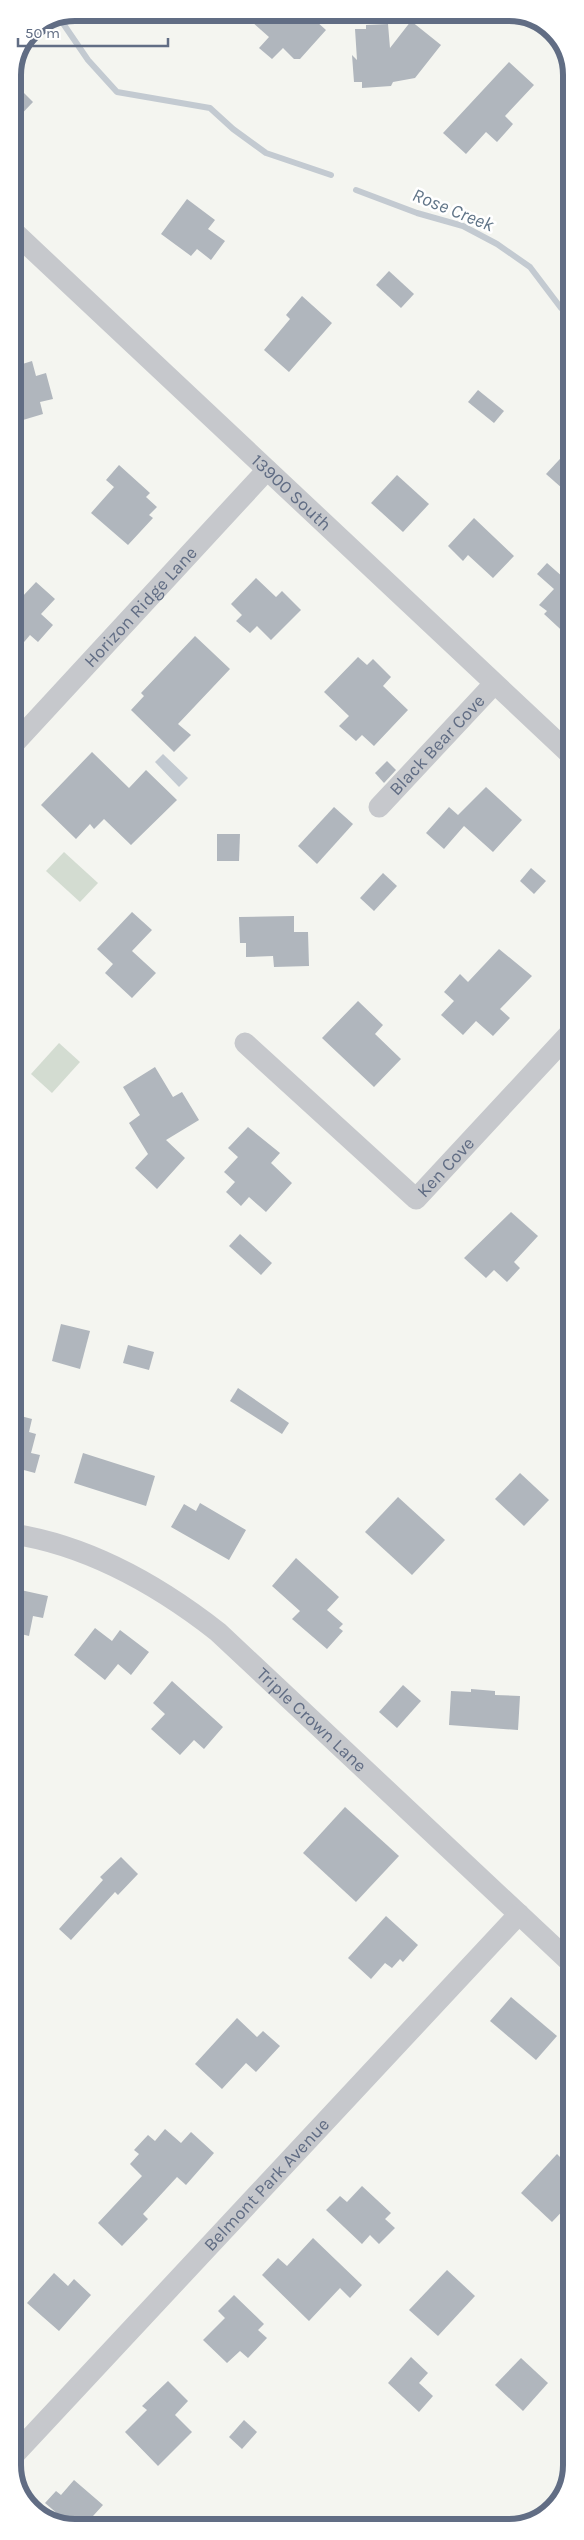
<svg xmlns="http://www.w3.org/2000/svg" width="584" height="2540" font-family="Karla,sans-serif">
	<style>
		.green { fill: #d3dcd1 }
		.water { fill: #c3cad1 }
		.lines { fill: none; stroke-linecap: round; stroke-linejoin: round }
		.stream { stroke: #c3cad1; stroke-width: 6 }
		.building { fill: #b0b6bd }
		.minor { stroke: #c6c8cc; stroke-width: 21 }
		.labels { text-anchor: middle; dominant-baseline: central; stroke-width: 5; stroke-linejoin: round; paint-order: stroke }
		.street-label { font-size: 18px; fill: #616d84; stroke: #fff }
		.water-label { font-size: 19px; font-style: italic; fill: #617588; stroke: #fff }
		.rim { fill: none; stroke: #616d84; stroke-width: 6 }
	</style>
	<rect width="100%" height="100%" fill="#f4f5f0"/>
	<g class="green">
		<path d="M64,852L98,883L80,902L46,871Z"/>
		<path d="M59,1043L80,1062L52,1093L31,1074Z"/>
	</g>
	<path class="water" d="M163,754L188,778L179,787L155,762Z"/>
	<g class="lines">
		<g class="stream">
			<path d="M60,19L88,60L117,92L210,108L233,129L266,153L331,175"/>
			<path d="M356,190L417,213L463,226L497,244L530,267L561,308L570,314"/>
		</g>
	</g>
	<g class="building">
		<path d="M242,13H307L326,30L300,59H294L283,48L272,59L259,48L269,37Z"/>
		<path d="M411,21L441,45L415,78L393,82L391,86L362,88V82H354L352,55L357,60L355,29H366V25L388,24L390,48Z"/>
		<path d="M509,62L534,85L505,116L513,124L497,142L486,132L466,154L443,133Z"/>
		<path d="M13,82L33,102L13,123Z"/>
		<path d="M187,199L215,220L208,229L225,241L211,260L197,249L191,256L161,234Z"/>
		<path d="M389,271L414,294L401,308L376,285Z"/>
		<path d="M302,296L332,323L289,372L264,350L290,319L286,315Z"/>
		<path d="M32,361L36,376L46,373L53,399L40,402L43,414L13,423V367Z"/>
		<path d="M478,390L504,411L494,423L468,402Z"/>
		<path d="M571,447V496L546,474Z"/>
		<path d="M119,465L150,493L146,497L157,507L149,515L153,518L128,545L91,513L114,487L106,480Z"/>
		<path d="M397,475L429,504L403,532L371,503Z"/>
		<path d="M474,518L514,556L493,578L468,555L463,561L448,546Z"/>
		<path d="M547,563L564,578L571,570V639L544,614L547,611L539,605L554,589L537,574Z"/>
		<path d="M256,578L276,597L282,591L301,610L271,640L257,626L250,633L236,621L242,615L231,604Z"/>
		<path d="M36,582L55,599L41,614L53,625L38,642L30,635L13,655V588L22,597Z"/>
		<path d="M195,636L230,669L178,724L191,735L174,752L131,710L144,696L141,693Z"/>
		<path d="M358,657L367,665L373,659L391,677L383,686L408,710L374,746L362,735L356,741L339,726L349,716L324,692Z"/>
		<path d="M92,752L129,788L146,770L177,800L131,845L104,819L94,829L90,824L76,839L41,805Z"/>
		<path d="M387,761L396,770L384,783L375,773Z"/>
		<path d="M486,787L522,820L493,852L464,826L444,849L426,833L449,807L458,815Z"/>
		<path d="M334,807L353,824L317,864L298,846Z"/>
		<path d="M217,834H240L239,861H217Z"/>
		<path d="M531,868L546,881L534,894L520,881Z"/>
		<path d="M383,873L397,886L374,911L360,898Z"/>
		<path d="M132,912L152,930L132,951L156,973L132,998L105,973L113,964L97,949Z"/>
		<path d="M294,916V932H308L309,966L274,967L273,956L246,957V943H240L239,917Z"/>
		<path d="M499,949L532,976L500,1009L510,1018L493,1036L476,1021L463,1035L441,1015L454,1001L444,992L460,974L468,982Z"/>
		<path d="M358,1001L383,1025L375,1034L401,1059L374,1087L322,1038Z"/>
		<path d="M155,1067L173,1097L182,1092L199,1120L166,1140L185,1158L157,1189L135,1168L148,1154L129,1123L140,1115L123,1087Z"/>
		<path d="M248,1127L280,1153L271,1163L292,1183L266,1212L249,1197L241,1206L226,1192L235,1182L224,1172L238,1157L228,1148Z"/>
		<path d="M511,1212L538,1236L514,1262L520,1268L507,1282L494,1270L486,1278L464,1258Z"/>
		<path d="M240,1234L272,1263L261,1275L229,1246Z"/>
		<path d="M61,1324L90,1331L80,1369L52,1361Z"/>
		<path d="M128,1345L154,1352L149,1370L123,1363Z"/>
		<path d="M238,1388L289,1423L282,1434L230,1401Z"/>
		<path d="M17,1415L32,1419L29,1432L36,1434L31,1453L40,1455L35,1473L20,1469L19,1471H13V1428Z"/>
		<path d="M83,1453L155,1476L146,1506L74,1483Z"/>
		<path d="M520,1473L549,1500L524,1526L495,1499Z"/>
		<path d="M398,1497L445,1540L412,1575L365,1532Z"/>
		<path d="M200,1503L246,1530L229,1560L171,1527L184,1504L196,1511Z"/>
		<path d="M296,1558L339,1597L327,1610L343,1624L339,1628L343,1631L327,1649L292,1619L300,1611L272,1586Z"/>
		<path d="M16,1589L48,1596L43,1618L33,1616L29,1636L13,1632V1604Z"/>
		<path d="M95,1628L112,1641L120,1630L149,1652L131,1675L118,1664L105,1680L74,1655Z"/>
		<path d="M172,1681L223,1727L204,1749L194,1740L180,1755L151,1729L165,1714L153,1703Z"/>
		<path d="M403,1685L421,1701L397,1728L379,1712Z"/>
		<path d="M471,1689L495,1691V1695L520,1696L518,1730L449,1725L451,1691L471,1692Z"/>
		<path d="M345,1807L399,1856L356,1902L303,1853Z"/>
		<path d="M121,1857L138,1874L118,1895L115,1892L71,1940L59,1929L103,1880L100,1877Z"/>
		<path d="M386,1916L418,1945L403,1962L400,1959L392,1968L385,1963L371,1979L348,1958Z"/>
		<path d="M511,1997L557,2036L536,2060L490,2021Z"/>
		<path d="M237,2018L257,2037L263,2031L280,2046L256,2072L246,2063L222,2089L195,2064Z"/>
		<path d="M165,2129L181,2143L191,2132L214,2153L186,2185L177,2177L143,2214L148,2219L122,2246L98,2223L142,2176L130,2164L139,2154L134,2150L148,2135L155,2141Z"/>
		<path d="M557,2154L571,2168V2202L552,2222L521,2193Z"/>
		<path d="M362,2186L391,2213L385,2219L395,2228L379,2244L370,2235L362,2244L326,2210L340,2196L347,2202Z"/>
		<path d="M313,2238L362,2285L350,2298L340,2288L309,2321L262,2275L278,2258L287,2266Z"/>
		<path d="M447,2270L475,2296L438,2336L409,2310Z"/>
		<path d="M54,2273L68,2286L74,2279L91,2295L59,2331L27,2303Z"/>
		<path d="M234,2295L264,2324L258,2330L267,2338L248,2358L240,2351L227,2363L203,2340L225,2318L218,2311Z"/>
		<path d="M411,2357L428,2373L419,2383L433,2396L419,2412L388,2383Z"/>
		<path d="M521,2358L548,2383L523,2411L495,2385Z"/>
		<path d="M168,2381L188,2401L175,2415L192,2432L158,2466L125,2432L147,2410L142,2406Z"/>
		<path d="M244,2420L257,2432L242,2449L229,2437Z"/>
		<path d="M74,2480L103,2505L83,2527H73L45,2503L56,2491L61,2495Z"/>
	</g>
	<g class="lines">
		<g class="minor">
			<path id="s1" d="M13,231L571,755"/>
			<path id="s2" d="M13,745L267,470"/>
			<path id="s3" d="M379,807L494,684"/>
			<path id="s4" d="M245,1043L416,1199L571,1032"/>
			<path id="s5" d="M13,1534C90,1546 158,1585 218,1632L571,1963"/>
			<path id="s6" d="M14,2455L519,1914"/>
		</g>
	</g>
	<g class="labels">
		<g class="street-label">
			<text stroke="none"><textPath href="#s1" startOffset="382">13900 South</textPath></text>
			<text stroke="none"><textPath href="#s2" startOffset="188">Horizon Ridge Lane</textPath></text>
			<text stroke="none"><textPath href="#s3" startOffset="85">Black Bear Cove</textPath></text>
			<text stroke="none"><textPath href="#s4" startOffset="275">Ken Cove</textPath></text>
			<text stroke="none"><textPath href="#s5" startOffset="358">Triple Crown Lane</textPath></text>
			<text stroke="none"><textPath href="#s6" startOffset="370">Belmont Park Avenue</textPath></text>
		</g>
		<g class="water-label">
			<text transform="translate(453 210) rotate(22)">Rose Creek</text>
		</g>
	</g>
	<path d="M0 0H584V2540H0ZM75 21H509A54 54 0 0 1 563 75V2465A54 54 0 0 1 509 2519H75A54 54 0 0 1 21 2465V75A54 54 0 0 1 75 21Z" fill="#fff" fill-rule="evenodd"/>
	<path class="rim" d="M75 21H509A54 54 0 0 1 563 75V2465A54 54 0 0 1 509 2519H75A54 54 0 0 1 21 2465V75A54 54 0 0 1 75 21Z"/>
	<path d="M18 38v8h150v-8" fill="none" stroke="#616d84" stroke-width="2.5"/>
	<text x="25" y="38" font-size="15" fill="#616d84" stroke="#ffffff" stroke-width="4" paint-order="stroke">50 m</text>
</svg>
